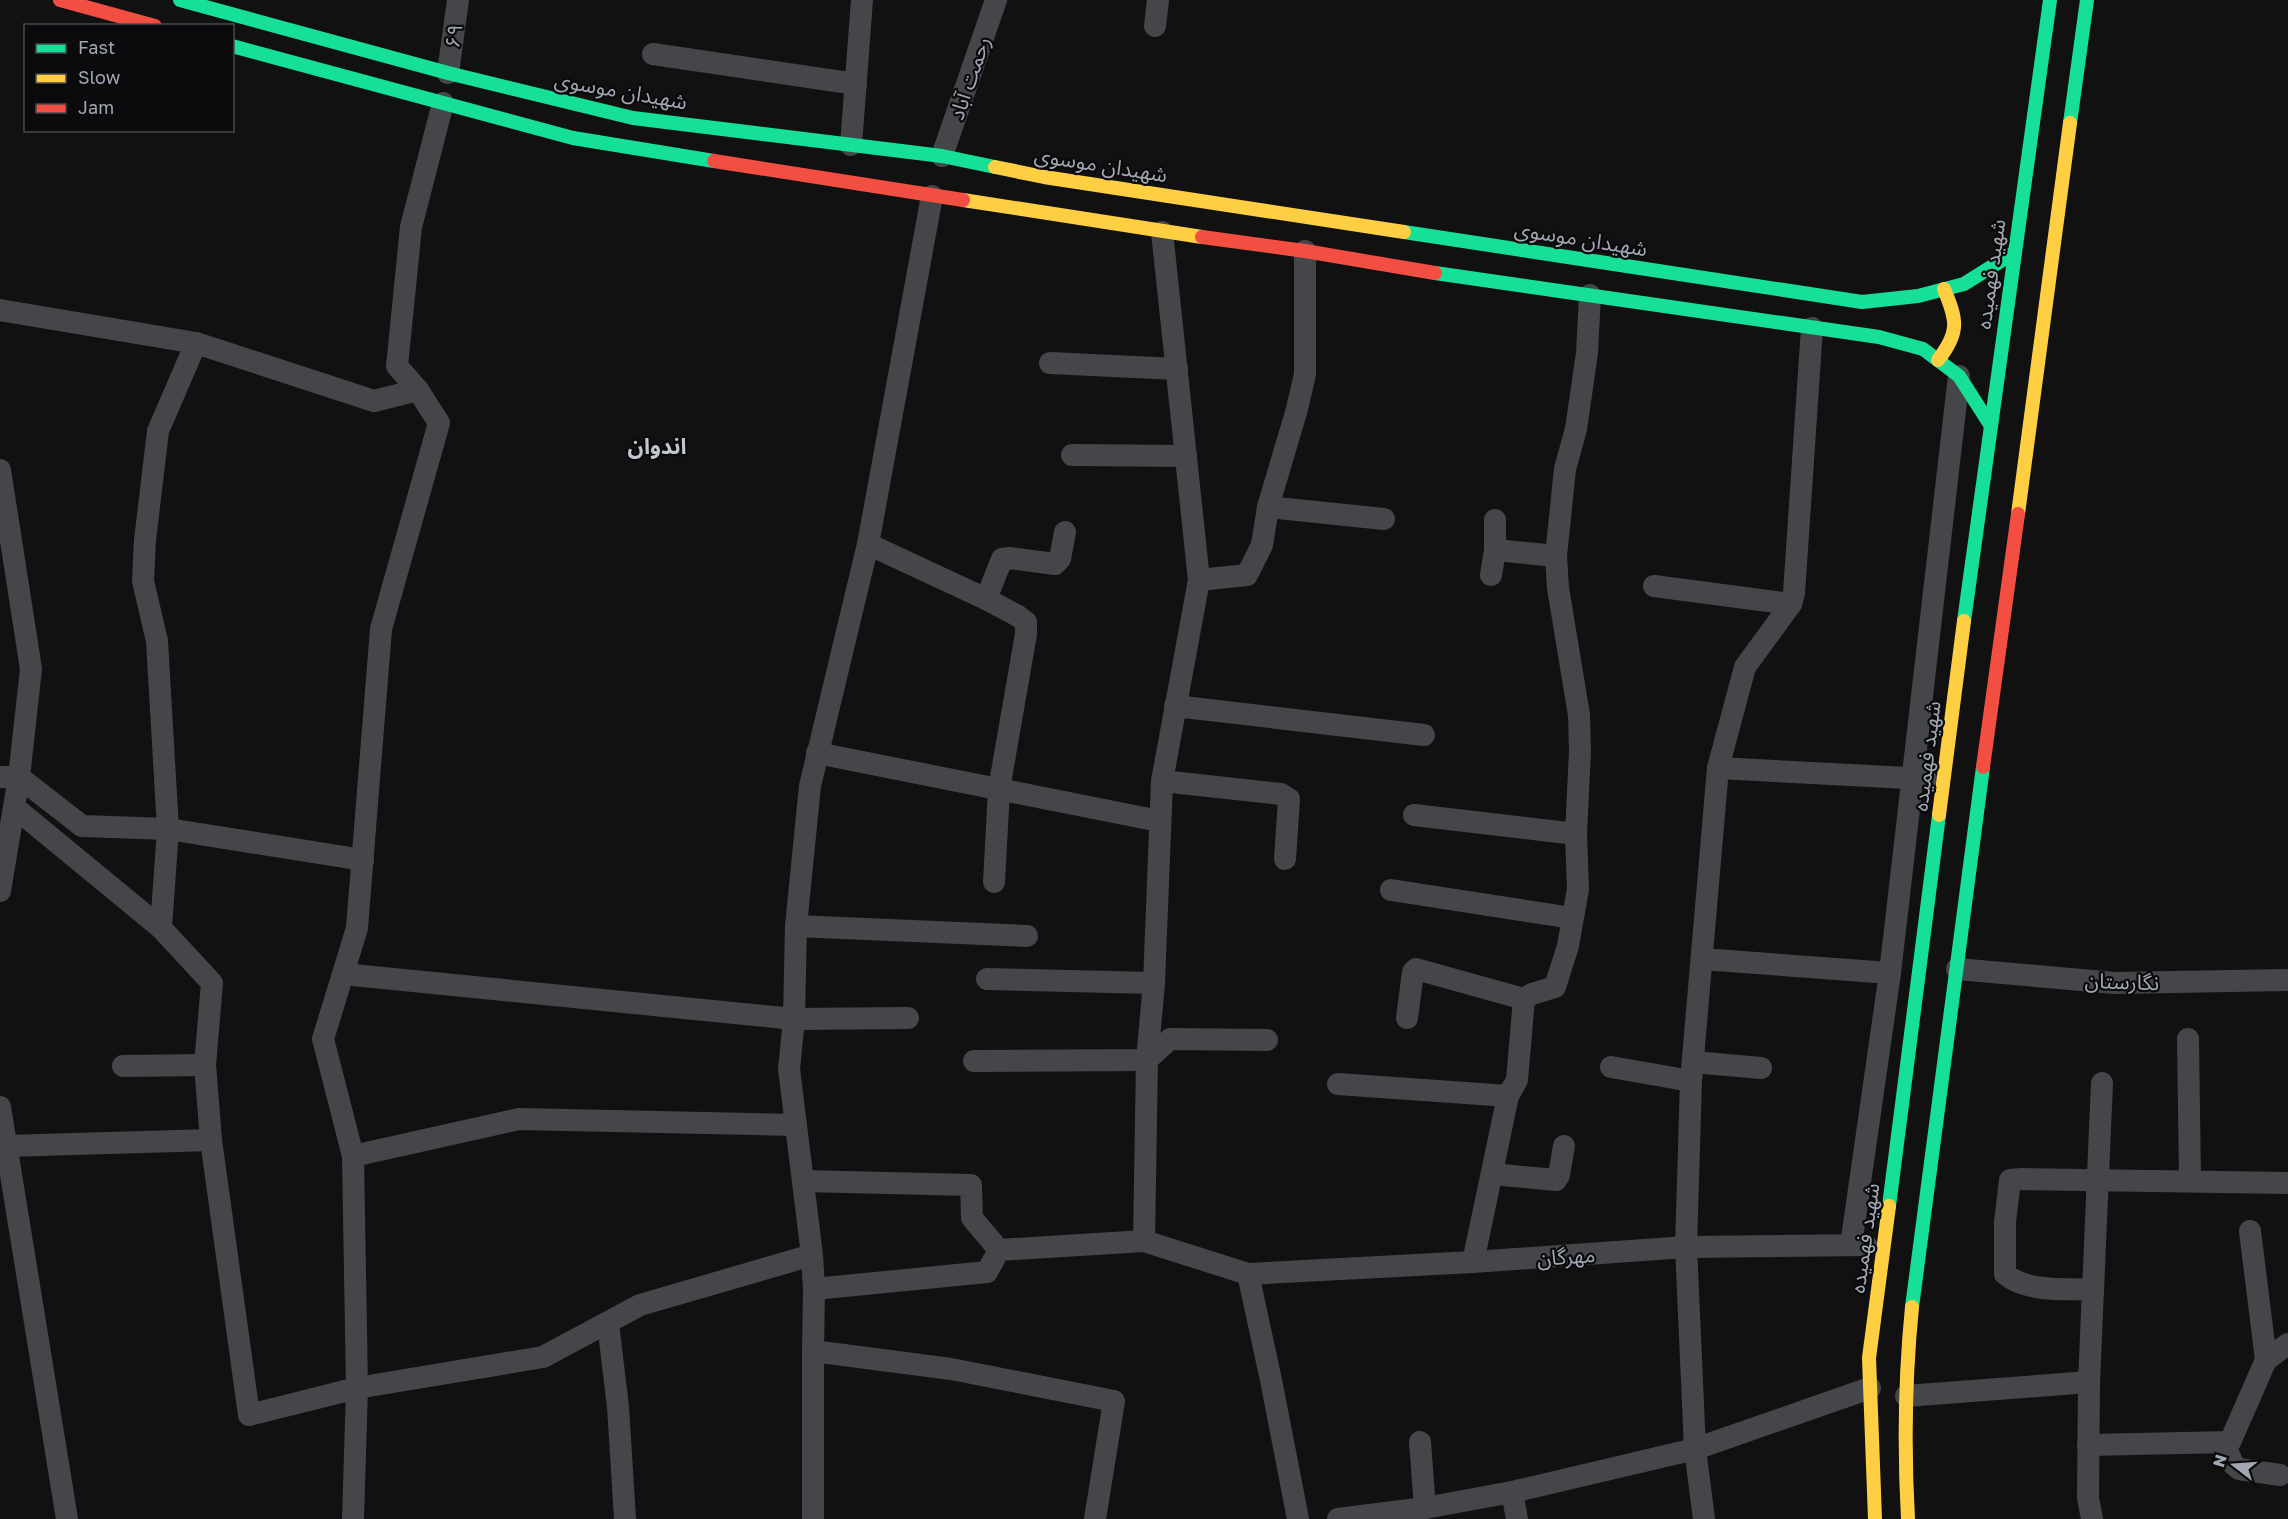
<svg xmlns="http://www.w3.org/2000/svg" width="2288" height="1519" font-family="'Golos Text','Noto Sans Arabic',sans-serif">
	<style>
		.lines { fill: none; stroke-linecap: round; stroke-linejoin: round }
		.street { stroke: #45464a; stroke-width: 22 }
		.fast { stroke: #16e098; stroke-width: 14 }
		.slow { stroke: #ffcf43; stroke-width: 14 }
		.jam { stroke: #f24e42; stroke-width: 14 }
		.labels { text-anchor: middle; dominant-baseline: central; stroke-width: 4.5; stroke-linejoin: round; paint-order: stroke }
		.street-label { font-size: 21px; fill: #a1a7b3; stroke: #0b0b0d }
		.neighbourhood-label { font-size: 22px; font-weight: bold; fill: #c2c6cf; stroke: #0b0b0d }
	</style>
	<rect width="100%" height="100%" fill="#111"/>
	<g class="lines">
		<g class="street">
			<path d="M1155,26L1158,0"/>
			<path d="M653,54L856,84"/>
			<path d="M448,73L458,0"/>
			<path d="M851,145L862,0"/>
			<path d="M942,156L996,0"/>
			<path d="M932,196L868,544L810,786L796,926L794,1019L789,1069L812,1255L814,1289L813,1351L951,1369L1114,1401L1095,1519"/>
			<path d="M1162,232L1199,580L1162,781L1154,983L1147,1060L1144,1241L1248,1274L1271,1380L1298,1519"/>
			<path d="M0,310L196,343"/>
			<path d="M1050,363L1177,369"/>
			<path d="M1072,455L1186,456"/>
			<path d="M0,470L31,669L19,777L0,891"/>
			<path d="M1268,507L1384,519"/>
			<path d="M868,544L986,599L1018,616L1026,622V634L999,789L994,882"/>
			<path d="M1495,550L1556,556"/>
			<path d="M1491,575L1495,550V520"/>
			<path d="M1199,580L1247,575L1262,545L1268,507L1297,409L1305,374V251"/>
			<path d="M1654,586L1791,604"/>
			<path d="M986,599L1002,559L1009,558L1055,564L1060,559L1065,532"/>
			<path d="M1175,706L1424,735"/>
			<path d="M817,753L1159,821"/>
			<path d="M1718,768L1926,779"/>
			<path d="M0,777H19L82,826L168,829L363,860"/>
			<path d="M1162,781L1281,794L1289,799L1285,859"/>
			<path d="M14,807L161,928L212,983L205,1065L211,1140L249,1415L357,1388L353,1156L323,1039L357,928L381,629L439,423L418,390L397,366L411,227L443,103"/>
			<path d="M1414,815L1576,834"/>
			<path d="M1391,890L1572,918"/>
			<path d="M796,926L1027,936"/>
			<path d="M161,928L168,829L157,641L143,581L145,540L158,431L196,343L374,401L418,390"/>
			<path d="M1702,959L1890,973"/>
			<path d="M1957,969L2115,983L2288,980"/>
			<path d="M343,974L794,1019L908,1018"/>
			<path d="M987,979L1154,983"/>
			<path d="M1407,1018L1413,972L1416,969L1524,999"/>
			<path d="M2188,1039L2190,1181"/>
			<path d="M974,1061L1147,1060L1170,1039L1267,1040"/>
			<path d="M1693,1062L1761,1068"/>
			<path d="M123,1066L205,1065"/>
			<path d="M1611,1067L1691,1081"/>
			<path d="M1338,1084L1508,1096"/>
			<path d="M0,1107L67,1519"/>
			<path d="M6,1146L211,1140"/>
			<path d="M353,1156L519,1119L796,1125"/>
			<path d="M1492,1174L1556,1180L1559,1175L1564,1146"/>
			<path d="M803,1181L971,1185L972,1218L999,1250"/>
			<path d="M2250,1231L2266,1360"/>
			<path d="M1851,1245L1890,973L1959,376"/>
			<path d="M1473,1262L1508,1096L1517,1080L1524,999L1532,994L1555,987L1568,946L1578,889L1576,834L1580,751L1579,715L1558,588L1556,556L1565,469L1576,429L1587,353L1590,295"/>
			<path d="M1248,1274L1473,1262L1686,1247L1866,1245"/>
			<path d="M814,1289L987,1272L999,1250L1144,1241"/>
			<path d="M2093,1290C2065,1288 2027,1293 2005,1274V1222L2010,1180L2022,1179L2288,1183"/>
			<path d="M608,1323L618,1407L625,1519"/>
			<path d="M813,1351V1519"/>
			<path d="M2089,1382L2102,1083"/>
			<path d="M1906,1396L2089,1382L2088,1498L2092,1519"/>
			<path d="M1420,1442L1425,1508"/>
			<path d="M2224,1443L2233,1464L2239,1469L2280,1475"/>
			<path d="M2088,1445L2230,1442L2266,1360L2288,1344"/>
			<path d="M1512,1492L1517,1519"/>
			<path d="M353,1519L357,1388L543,1357L640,1305L812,1255"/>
			<path d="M1338,1519L1425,1508L1512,1492L1695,1449L1870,1388"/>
			<path d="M1704,1519L1695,1449L1686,1247L1691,1081L1718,768L1745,667L1791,604L1794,593L1812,328"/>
		</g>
		<g class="fast">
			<path d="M180,0L448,73L633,118L942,156L995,167"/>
			<path d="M232,46L573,138L714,161"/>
			<path d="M2070,123L2087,0"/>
			<path d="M1404,232L1862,302L1918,296L1964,284L2015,252"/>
			<path d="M1435,273L1879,337L1923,349L1959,376L1991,426"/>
			<path d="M1964,621L2050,0"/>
			<path d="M1889,1206L1939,815"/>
			<path d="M1912,1307L1983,767"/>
		</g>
		<g class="slow">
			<path d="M995,167L1044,177L1404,232"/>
			<path d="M963,200L1202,237"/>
			<path d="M1938,360C1960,332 1957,320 1944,289"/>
			<path d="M2018,514L2070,123"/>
			<path d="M1939,815L1964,621"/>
			<path d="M1875,1519L1869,1358L1889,1206"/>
			<path d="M1908,1519C1904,1448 1905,1377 1912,1307"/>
		</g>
		<g class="jam">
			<path d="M60,0L155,26"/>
			<path d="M714,161L963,200"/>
			<path d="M1202,237L1305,251L1435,273"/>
			<path d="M1983,767L2018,514"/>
		</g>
	</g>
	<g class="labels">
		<g class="street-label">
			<text transform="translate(453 36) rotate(-82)">۶۹</text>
			<text transform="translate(969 78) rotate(-71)">رحمت آباد</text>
			<text transform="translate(621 90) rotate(10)">شهیدان موسوی</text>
			<text transform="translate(1101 164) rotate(9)">شهیدان موسوی</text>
			<text transform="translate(1581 238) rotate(9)">شهیدان موسوی</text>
			<text transform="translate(1990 274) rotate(-82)">شهید فهمیده</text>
			<text transform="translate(1926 756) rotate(-83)">شهید فهمیده</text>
			<text transform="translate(2122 981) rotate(2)">نگارستان</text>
			<text transform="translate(1864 1238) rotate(-82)">شهید فهمیده</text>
			<text transform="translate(1566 1256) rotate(-4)">مهرگان</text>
		</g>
		<g class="neighbourhood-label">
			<text x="657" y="445">اندوان</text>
		</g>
	</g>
	<rect x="24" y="24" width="210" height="108" fill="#0b0b0d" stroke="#47494f" stroke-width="1.5"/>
	<rect x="36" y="44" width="30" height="9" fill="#16e098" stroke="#47494f" stroke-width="1.5"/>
	<text x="78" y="54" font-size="18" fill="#a1a7b3">Fast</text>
	<rect x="36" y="74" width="30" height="9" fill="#ffcf43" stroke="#47494f" stroke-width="1.5"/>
	<text x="78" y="84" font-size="18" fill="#a1a7b3">Slow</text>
	<rect x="36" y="104" width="30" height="9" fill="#f24e42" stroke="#47494f" stroke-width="1.5"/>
	<text x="78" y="114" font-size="18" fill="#a1a7b3">Jam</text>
	<g transform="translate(2234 1465) rotate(287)" stroke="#0b0b0d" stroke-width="4.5" paint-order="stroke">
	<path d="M0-4.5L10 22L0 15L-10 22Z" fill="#a1a7b3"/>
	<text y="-9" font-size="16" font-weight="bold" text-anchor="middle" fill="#a1a7b3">N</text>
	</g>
</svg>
